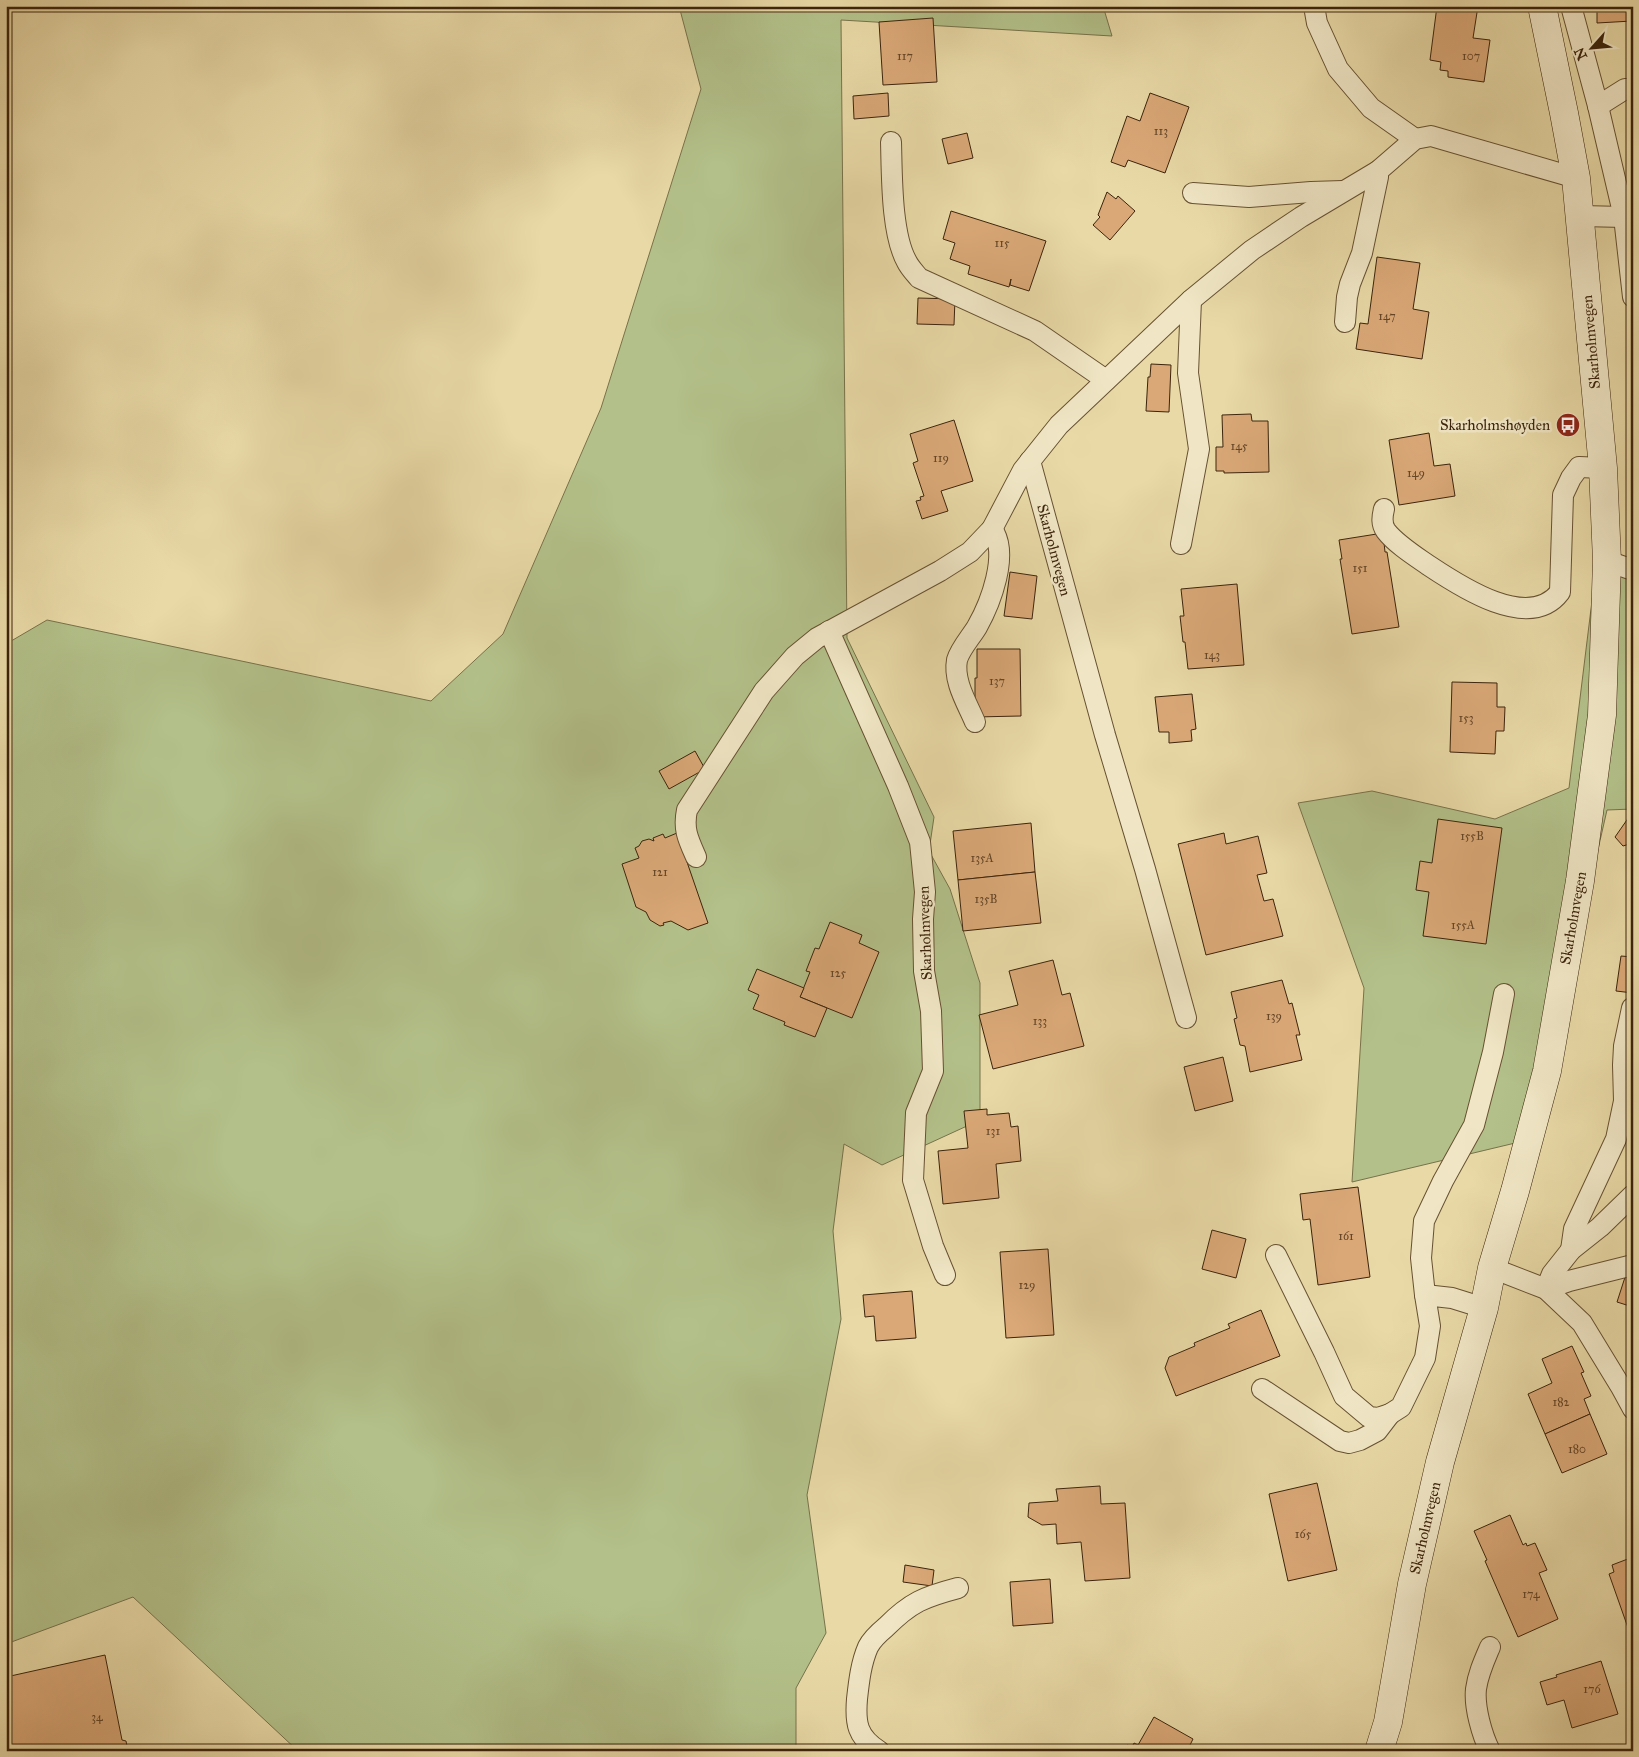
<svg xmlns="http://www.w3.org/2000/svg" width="1639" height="1757" font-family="'IM FELL Great Primer',serif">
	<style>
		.green { fill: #b3c089; stroke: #78724a }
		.building { fill: #daa877; stroke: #3c240c }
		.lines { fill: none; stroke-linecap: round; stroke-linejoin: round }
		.lane-casing { stroke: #675132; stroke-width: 22 }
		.secondary-casing { stroke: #3c240c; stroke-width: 29 }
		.lane { stroke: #f0e6c5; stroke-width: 20 }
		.secondary { stroke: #f0e6c5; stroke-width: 28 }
		.labels { text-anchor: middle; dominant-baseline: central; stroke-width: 5; stroke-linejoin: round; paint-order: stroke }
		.number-label { font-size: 12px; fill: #644527 }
		.street-label { font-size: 15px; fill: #3c240c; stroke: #f0e6c5 }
		.poi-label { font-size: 15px; fill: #3c240c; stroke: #f0e6c5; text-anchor: end }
	</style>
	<rect width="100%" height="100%" fill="#e8d9a6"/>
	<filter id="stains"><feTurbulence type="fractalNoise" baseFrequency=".004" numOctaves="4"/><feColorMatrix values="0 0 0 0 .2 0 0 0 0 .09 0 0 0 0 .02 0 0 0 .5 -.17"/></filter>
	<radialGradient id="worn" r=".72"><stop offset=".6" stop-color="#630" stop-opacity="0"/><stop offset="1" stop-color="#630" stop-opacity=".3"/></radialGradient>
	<g class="green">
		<path d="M679,6H1103L1112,36L841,20L847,638L934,817L929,851L950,889L980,983V1120L882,1165L844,1144L833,1231L841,1319L807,1495L826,1633L796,1688V1751H298L133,1597L6,1644V644L47,620L431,701L503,634L601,408L701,89Z"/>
		<path d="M1597,560L1633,568V809L1607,810L1532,1139L1352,1182L1364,988L1298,803L1372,791L1495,819L1569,788Z"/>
	</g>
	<g class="building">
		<path d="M1437,6H1478L1473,38L1490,40L1484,82L1448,77V71L1440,70L1441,62L1430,60Z"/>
		<path d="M1597,6H1631L1632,21L1597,23Z"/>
		<path d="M1631,6H1633V50H1631L1629,21H1632Z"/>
		<path d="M933,18L937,82L883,85L879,22Z"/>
		<path d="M888,93L889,116L854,119L853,96Z"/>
		<path d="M1150,93L1189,107L1165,173L1128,160L1125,167L1111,162L1127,116L1140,121Z"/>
		<path d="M967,133L973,158L948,164L942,139Z"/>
		<path d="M1107,192L1116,199L1118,196L1135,211L1110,240L1093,225L1100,217L1098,215Z"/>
		<path d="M951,211L1046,241L1029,291L1010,285L1011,279L1009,287L968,274L970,266L950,259L955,243L943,239Z"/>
		<path d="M1377,257L1420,263L1413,309L1429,312L1422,359L1356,349L1360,323L1368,324Z"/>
		<path d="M918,298L955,299L954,325L917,324Z"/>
		<path d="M1151,364L1171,365L1169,412L1146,411L1148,377H1150Z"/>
		<path d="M1251,414L1252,421H1268L1269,472L1224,473V471H1216V447H1223L1222,415Z"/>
		<path d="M954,420L973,481L941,491L948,511L922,519L916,501L921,500L920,497L924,496L913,463L918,461L910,434Z"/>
		<path d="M1429,433L1434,466L1450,464L1455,496L1399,505L1389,440Z"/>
		<path d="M1383,533L1385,552H1387L1399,627L1352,634L1340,559H1342L1339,540Z"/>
		<path d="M1010,572L1037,576L1032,619L1004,616Z"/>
		<path d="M1237,584L1244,665L1188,669L1185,642H1183L1180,616H1184L1181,589Z"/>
		<path d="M977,649H1020L1021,716L975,717V678H977Z"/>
		<path d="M1452,682L1497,683V707H1505L1504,731H1496L1495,754L1450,752Z"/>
		<path d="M1192,694L1196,729L1191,730L1192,741L1169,743V732H1159L1155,697Z"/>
		<path d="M695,751L705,769L669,789L659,771Z"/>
		<path d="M1629,817L1633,821V843L1623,846L1615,837Z"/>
		<path d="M1438,819L1502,828L1486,944L1423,936L1429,892L1416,890L1420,861L1432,863Z"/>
		<path d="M1031,823L1035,872L958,880L953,831Z"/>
		<path d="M677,833L708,923L688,930L671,921L663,923L664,925L660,926L650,920L646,912L636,907L622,864L639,858L635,848L639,846L642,841L649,839L654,841L653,838L663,834L665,838Z"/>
		<path d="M1224,833L1226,844L1258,836L1267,873L1257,875L1264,901L1273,899L1283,936L1206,955L1178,844Z"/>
		<path d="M1035,872L1041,923L963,931L958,880Z"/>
		<path d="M830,922L862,935L859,943L879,952L852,1018L800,997L810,972L806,971L815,948L819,949Z"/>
		<path d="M1621,956L1633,957V993L1616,991Z"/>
		<path d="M1053,960L1062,995L1070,993L1084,1046L993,1069L979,1015L1018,1005L1009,971Z"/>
		<path d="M757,969L804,988L800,997L827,1008L815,1037L784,1025L785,1022L753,1009L759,995L748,990Z"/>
		<path d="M1282,980L1289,1004L1292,1003L1300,1035H1296L1302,1060L1250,1072L1245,1046L1240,1045L1234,1019L1237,1018L1231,992Z"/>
		<path d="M1223,1057L1233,1101L1195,1111L1184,1067Z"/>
		<path d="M987,1109V1115L1009,1113L1011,1127L1018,1126L1021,1161L996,1164L999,1198L943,1204L938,1151L968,1148L964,1111Z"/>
		<path d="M1358,1187L1370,1277L1318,1285L1310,1219L1303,1220L1300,1194Z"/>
		<path d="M1212,1230L1246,1239L1236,1278L1202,1269Z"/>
		<path d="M1048,1249L1054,1335L1006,1338L1000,1252Z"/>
		<path d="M1627,1271L1633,1273V1307L1617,1302Z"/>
		<path d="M912,1291L916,1338L876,1341L874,1316L865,1317L863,1295Z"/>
		<path d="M1261,1310L1280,1356L1176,1396L1165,1368L1169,1357L1195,1346L1194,1343L1230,1328L1228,1324Z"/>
		<path d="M1572,1346L1584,1372L1581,1373L1591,1396L1584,1399L1590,1414L1545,1434L1528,1394L1552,1383L1542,1359Z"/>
		<path d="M1590,1414L1607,1454L1562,1473L1545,1434Z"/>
		<path d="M1317,1483L1337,1570L1288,1581L1269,1494Z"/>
		<path d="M1100,1486L1101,1504L1125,1503L1130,1578L1085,1581L1081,1542L1057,1544L1056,1524L1042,1525L1028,1517L1029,1503L1058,1501L1056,1489Z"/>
		<path d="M1510,1515L1523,1545L1526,1543L1527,1546L1535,1543L1547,1570L1539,1573L1558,1619L1518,1637L1485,1561L1487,1560L1474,1531Z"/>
		<path d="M1633,1557V1642L1609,1574L1614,1572L1612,1565Z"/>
		<path d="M905,1565L934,1570L932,1586L903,1582Z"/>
		<path d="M1050,1579L1053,1623L1013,1626L1010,1582Z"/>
		<path d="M105,1655L122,1740L126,1741L128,1751H6V1677Z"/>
		<path d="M1601,1661L1618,1714L1572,1728L1564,1700L1547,1705L1540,1682L1557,1677L1556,1675Z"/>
		<path d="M1154,1717L1193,1739L1187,1751H1123L1127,1745L1132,1747L1134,1743L1138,1745Z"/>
	</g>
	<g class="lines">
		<g class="lane-casing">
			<g id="lane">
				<path d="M1314,6L1317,23L1338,69L1371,108L1415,139"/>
				<path d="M1571,6L1598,106L1624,217L1633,297"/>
				<path d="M1598,106L1625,89H1633"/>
				<path d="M891,142C892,174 891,234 907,262C910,268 915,273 919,278L1035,331L1106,380"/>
				<path d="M1193,193L1249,197L1311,192L1343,191"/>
				<path d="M1581,216L1624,217"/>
				<path d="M1345,322L1347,297L1350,284L1362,253L1378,177V171"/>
				<path d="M1030,461L1105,735L1145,869L1186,1018"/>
				<path d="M1384,509C1382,517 1381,524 1386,531C1396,544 1415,556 1428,565C1458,585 1529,633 1560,592L1563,495L1571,478L1579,467L1603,468"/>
				<path d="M1181,544L1199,449L1188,373L1191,300"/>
				<path d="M1607,561L1633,570"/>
				<path d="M829,631L898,786L920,842L925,892L923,919L924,971L931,1011L933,1071L916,1113L913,1180L933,1246L945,1275"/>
				<path d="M975,722C967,703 953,681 957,660C960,649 971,637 977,627C990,604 1010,554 992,529"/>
				<path d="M696,857C688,839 683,829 687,810L764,691L795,656L817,638L940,571L970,552L992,529L1023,470L1059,425L1191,300L1252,250L1301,217L1378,171L1415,139L1431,136L1576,178"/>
				<path d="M1571,1250L1574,1229L1616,1139L1624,1101L1623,1065L1624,1046L1632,1008"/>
				<path d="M1276,1255L1324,1352L1344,1396L1369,1417L1378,1418L1390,1414"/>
				<path d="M1492,1268L1546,1289L1582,1323L1621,1387L1633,1409"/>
				<path d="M1546,1289L1552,1274L1571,1250L1600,1227L1633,1195"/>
				<path d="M1546,1289L1569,1281L1633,1265"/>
				<path d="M1425,1295L1421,1258L1424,1221L1443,1181L1474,1125L1493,1052L1504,994"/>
				<path d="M1262,1389L1340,1441L1349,1443L1360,1440L1377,1431L1390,1414L1401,1407L1425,1358L1430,1326L1425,1295L1452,1298L1484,1308"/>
				<path d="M879,1751C857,1737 855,1723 857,1699C859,1681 861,1663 868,1647C872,1639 880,1632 886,1627C911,1602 924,1597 958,1588"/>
				<path d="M1490,1751C1482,1735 1474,1707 1476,1689C1478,1674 1484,1661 1490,1647"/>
			</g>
		</g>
		<g class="secondary-casing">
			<path id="secondary" d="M1379,1751L1388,1722L1412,1584L1440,1462L1484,1308L1492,1268L1515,1191L1547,1071L1580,881L1602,715L1607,561L1603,468L1576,178L1564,113L1542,6"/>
		</g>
		<use href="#lane" class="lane"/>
		<use href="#secondary" class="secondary"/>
	</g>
	<defs>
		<g id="bus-disc" transform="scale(1.25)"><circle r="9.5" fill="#8f2418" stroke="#f0e6c5"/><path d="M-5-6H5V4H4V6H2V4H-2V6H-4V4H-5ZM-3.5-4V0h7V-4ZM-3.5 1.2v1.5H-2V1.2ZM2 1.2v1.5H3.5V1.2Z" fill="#fff"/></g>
	</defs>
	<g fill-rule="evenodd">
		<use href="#bus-disc" x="1568" y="425"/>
	</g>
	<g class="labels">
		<g class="number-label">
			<text x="905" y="56">117</text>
			<text x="1471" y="56">107</text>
			<text x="1161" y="131">113</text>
			<text x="1002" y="243">115</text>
			<text x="1387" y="316">147</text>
			<text x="1239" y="446">145</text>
			<text x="941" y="458">119</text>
			<text x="1416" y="473">149</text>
			<text x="1360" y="568">151</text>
			<text x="1212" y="655">143</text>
			<text x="997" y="681">137</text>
			<text x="1466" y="718">153</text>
			<text x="1472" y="836">155B</text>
			<text x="982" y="858">135A</text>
			<text x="660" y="872">121</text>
			<text x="986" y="899">135B</text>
			<text x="1463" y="925">155A</text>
			<text x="838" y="973">125</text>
			<text x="1274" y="1016">139</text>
			<text x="1040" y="1021">133</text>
			<text x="993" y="1131">131</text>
			<text x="1346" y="1236">161</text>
			<text x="1027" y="1285">129</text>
			<text x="1561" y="1402">182</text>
			<text x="1577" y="1449">180</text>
			<text x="1303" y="1534">165</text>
			<text x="1531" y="1594">174</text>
			<text x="1592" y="1689">176</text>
			<text x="97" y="1717">34</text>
		</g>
		<g class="street-label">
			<text transform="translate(1591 342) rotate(-95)">Skarholmvegen</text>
			<text transform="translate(1054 550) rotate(75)">Skarholmvegen</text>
			<text transform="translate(1573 918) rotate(-80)">Skarholmvegen</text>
			<text transform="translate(925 933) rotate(-92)">Skarholmvegen</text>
			<text transform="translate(1425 1528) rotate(-77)">Skarholmvegen</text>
		</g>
		<g class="poi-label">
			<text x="1550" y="425">Skarholmshøyden</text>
		</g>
	</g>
	<rect width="1639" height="1757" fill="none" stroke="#e8d9a6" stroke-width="25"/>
	<rect x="8" y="8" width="1624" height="1742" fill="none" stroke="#3c240c" stroke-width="2.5"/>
	<rect x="12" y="12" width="1614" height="1732" fill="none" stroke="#3c240c"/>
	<g transform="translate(1592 48) rotate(243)" stroke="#f0e6c5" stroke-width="4" paint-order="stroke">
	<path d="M0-4L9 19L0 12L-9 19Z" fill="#3c240c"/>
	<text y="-8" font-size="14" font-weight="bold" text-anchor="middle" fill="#3c240c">N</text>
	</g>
	<rect width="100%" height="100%" filter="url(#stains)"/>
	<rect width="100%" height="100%" fill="url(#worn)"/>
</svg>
